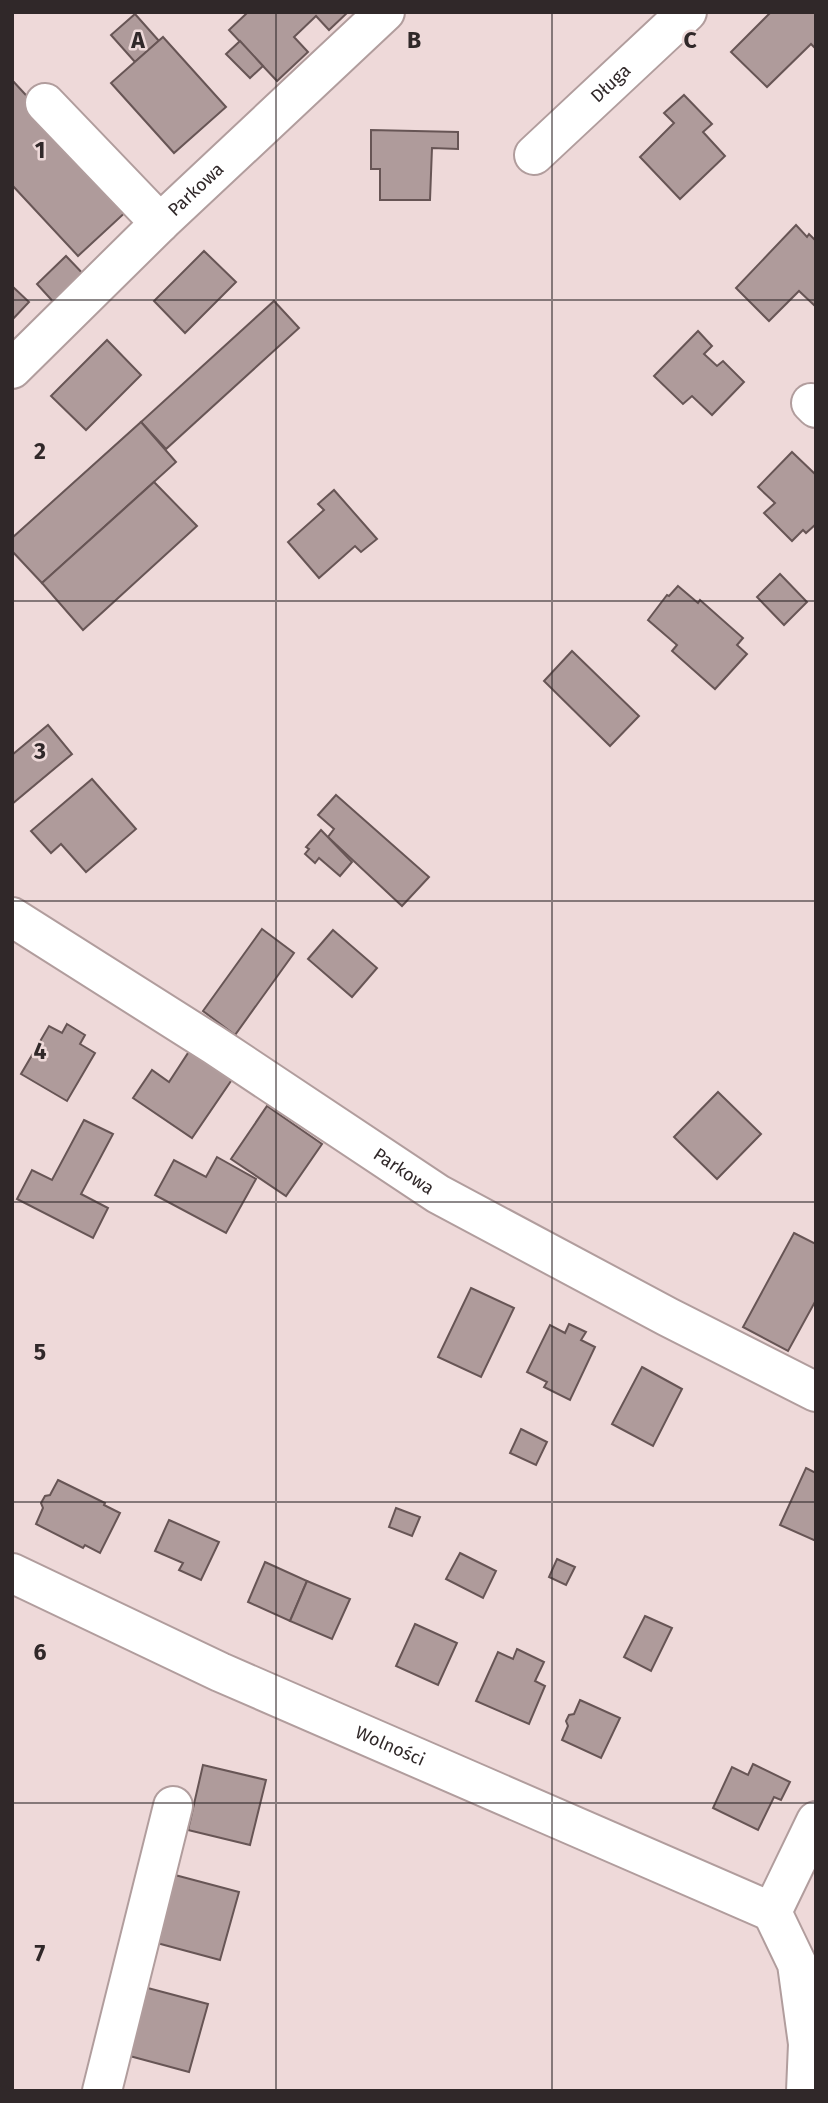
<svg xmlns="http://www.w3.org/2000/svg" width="828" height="2103" font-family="'Fira Sans',sans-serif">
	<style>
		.building { fill: #af9b9b; stroke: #675555; stroke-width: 2 }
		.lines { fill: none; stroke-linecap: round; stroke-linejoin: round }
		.minor-casing { stroke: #b19d9d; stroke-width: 42 }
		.minor { stroke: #fff; stroke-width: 38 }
		.grid { fill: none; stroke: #302829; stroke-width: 2; stroke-opacity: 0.55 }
		.labels { text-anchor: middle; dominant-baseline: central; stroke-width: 5; stroke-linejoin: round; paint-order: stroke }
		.street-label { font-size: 18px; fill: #302829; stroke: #eed9d9 }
		.grid-label { font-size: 23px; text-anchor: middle; font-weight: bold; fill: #302829; stroke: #eed9d9; stroke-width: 5; stroke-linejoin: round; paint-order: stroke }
	</style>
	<rect width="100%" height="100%" fill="#eed9d9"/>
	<g class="building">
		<path d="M248,12H348L329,30L316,16L294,37L308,52L277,81L229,30Z"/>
		<path d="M771,12H816V49L811,44L767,87L731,52Z"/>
		<path d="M135,14L159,41L135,62L111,35Z"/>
		<path d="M163,37L226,107L174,153L111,83Z"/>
		<path d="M240,41L263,66L250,78L226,54Z"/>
		<path d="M12,80L130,208L78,256L12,185Z"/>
		<path d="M684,95L712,124L703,132L725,156L680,199L640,157L674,123L664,113Z"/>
		<path d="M371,130L458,132V149L432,148L430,200H380V169H371Z"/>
		<path d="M796,225L807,237L809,234L816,241V307L799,291L769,321L736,288Z"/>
		<path d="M204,251L236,282L185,333L154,301Z"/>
		<path d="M66,256L88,279L58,307L37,284Z"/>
		<path d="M12,286L29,302L12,320Z"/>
		<path d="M274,301L299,328L166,449L141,422Z"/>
		<path d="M698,331L712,346L704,354L717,366L723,361L744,382L712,415L692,396L683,404L654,376Z"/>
		<path d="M107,340L141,375L86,430L51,396Z"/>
		<path d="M141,422L176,462L42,583L12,551V538Z"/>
		<path d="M792,452L816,475V524L806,533L803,530L792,541L764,513L775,503L758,487Z"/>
		<path d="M154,482L197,526L83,630L42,583Z"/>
		<path d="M334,490L377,539L361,552L355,546L319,578L288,542L324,510L318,504Z"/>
		<path d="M780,574L807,602L784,625L757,597Z"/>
		<path d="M678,586L698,603L700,600L743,638L737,645L747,654L715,689L672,651L677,645L648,620L667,595L669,596Z"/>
		<path d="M572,651L639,716L610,746L544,681Z"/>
		<path d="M48,725L72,754L12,804V755Z"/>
		<path d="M92,779L136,829L86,872L61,844L51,853L31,831Z"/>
		<path d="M336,795L429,877L402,906L328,837L334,829L318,815Z"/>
		<path d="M321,830L352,862L340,876L319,858L315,863L305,854L309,849L306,847Z"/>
		<path d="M262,929L294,953L235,1035L203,1011Z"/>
		<path d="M333,930L377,968L352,997L308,959Z"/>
		<path d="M67,1024L85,1035L80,1044L95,1053L67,1101L21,1074L49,1026L62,1033Z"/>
		<path d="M190,1050L233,1078L192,1138L133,1098L152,1070L169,1082Z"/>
		<path d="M718,1092L761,1134L717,1179L674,1137Z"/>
		<path d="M267,1106L322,1144L286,1196L231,1159Z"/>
		<path d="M84,1120L113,1134L81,1194L108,1208L93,1238L17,1199L32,1170L52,1180Z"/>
		<path d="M217,1157L256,1179L226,1233L155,1195L174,1160L206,1177Z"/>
		<path d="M794,1233L816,1244V1300L788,1351L743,1327Z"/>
		<path d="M471,1288L514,1308L481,1377L438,1357Z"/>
		<path d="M569,1324L586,1332L581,1340L595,1347L570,1400L544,1387L547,1382L527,1372L550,1325L565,1333Z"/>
		<path d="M642,1367L682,1389L653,1446L612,1424Z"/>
		<path d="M521,1429L547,1442L536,1465L510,1453Z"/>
		<path d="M806,1468L816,1473V1541L780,1525Z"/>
		<path d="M58,1480L105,1503L104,1505L120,1513L100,1553L85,1545L83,1548L36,1524L43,1508L41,1503L45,1496L50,1495Z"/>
		<path d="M396,1508L420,1517L412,1536L389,1527Z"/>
		<path d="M169,1520L219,1542L201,1580L179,1570L183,1563L155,1551Z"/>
		<path d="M460,1553L496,1571L483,1598L446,1579Z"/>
		<path d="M557,1559L575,1567L566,1585L549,1577Z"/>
		<path d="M265,1562L307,1581L290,1621L248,1602Z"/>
		<path d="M307,1581L350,1599L332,1639L290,1621Z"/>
		<path d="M645,1616L672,1628L651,1671L624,1657Z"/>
		<path d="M415,1624L457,1643L438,1685L396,1666Z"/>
		<path d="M517,1649L544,1662L535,1681L545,1686L529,1724L476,1701L498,1652L513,1659Z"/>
		<path d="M580,1700L620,1718L601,1758L562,1740L568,1726L566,1721L569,1715L574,1714Z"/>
		<path d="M753,1764L790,1782L781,1800L774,1797L758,1830L713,1808L732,1767L748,1775Z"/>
		<path d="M203,1765L266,1780L250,1845L188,1830Z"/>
		<path d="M175,1875L239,1892L220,1960L157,1943Z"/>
		<path d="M144,1987L208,2004L189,2072L126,2055Z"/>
	</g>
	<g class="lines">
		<g class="minor-casing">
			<g id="minor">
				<path d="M45,103L160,223"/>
				<path id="s1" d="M534,155L687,12"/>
				<path id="s2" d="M12,369L160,223L385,12"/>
				<path d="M811,403L816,408"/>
				<path id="s3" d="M12,917L214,1045L438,1194L668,1317L816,1392"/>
				<path id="s4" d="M12,1573L220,1672L772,1912L816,1821"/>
				<path d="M772,1912L797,1964L808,2044L806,2091"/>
				<path d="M102,2091L173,1806"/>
			</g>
		</g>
		<use href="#minor" class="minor"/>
	</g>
	<path class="grid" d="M276,12V2091M552,12V2091M12,300H816M12,601H816M12,901H816M12,1202H816M12,1502H816M12,1803H816"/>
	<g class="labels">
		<g class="street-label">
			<text stroke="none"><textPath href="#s1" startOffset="105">Długa</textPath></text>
			<text stroke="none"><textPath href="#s2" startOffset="257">Parkowa</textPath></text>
			<text stroke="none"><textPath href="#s3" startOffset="467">Parkowa</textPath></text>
			<text stroke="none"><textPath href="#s4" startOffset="416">Wolności</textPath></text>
		</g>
	</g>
	<g class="grid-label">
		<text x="138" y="48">A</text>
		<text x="414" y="48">B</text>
		<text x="690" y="48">C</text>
		<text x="40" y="158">1</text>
		<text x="40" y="459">2</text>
		<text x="40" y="759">3</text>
		<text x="40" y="1059">4</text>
		<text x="40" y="1360">5</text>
		<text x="40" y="1660">6</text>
		<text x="40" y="1961">7</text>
	</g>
	<rect width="828" height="2103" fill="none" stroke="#302829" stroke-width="28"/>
</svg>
